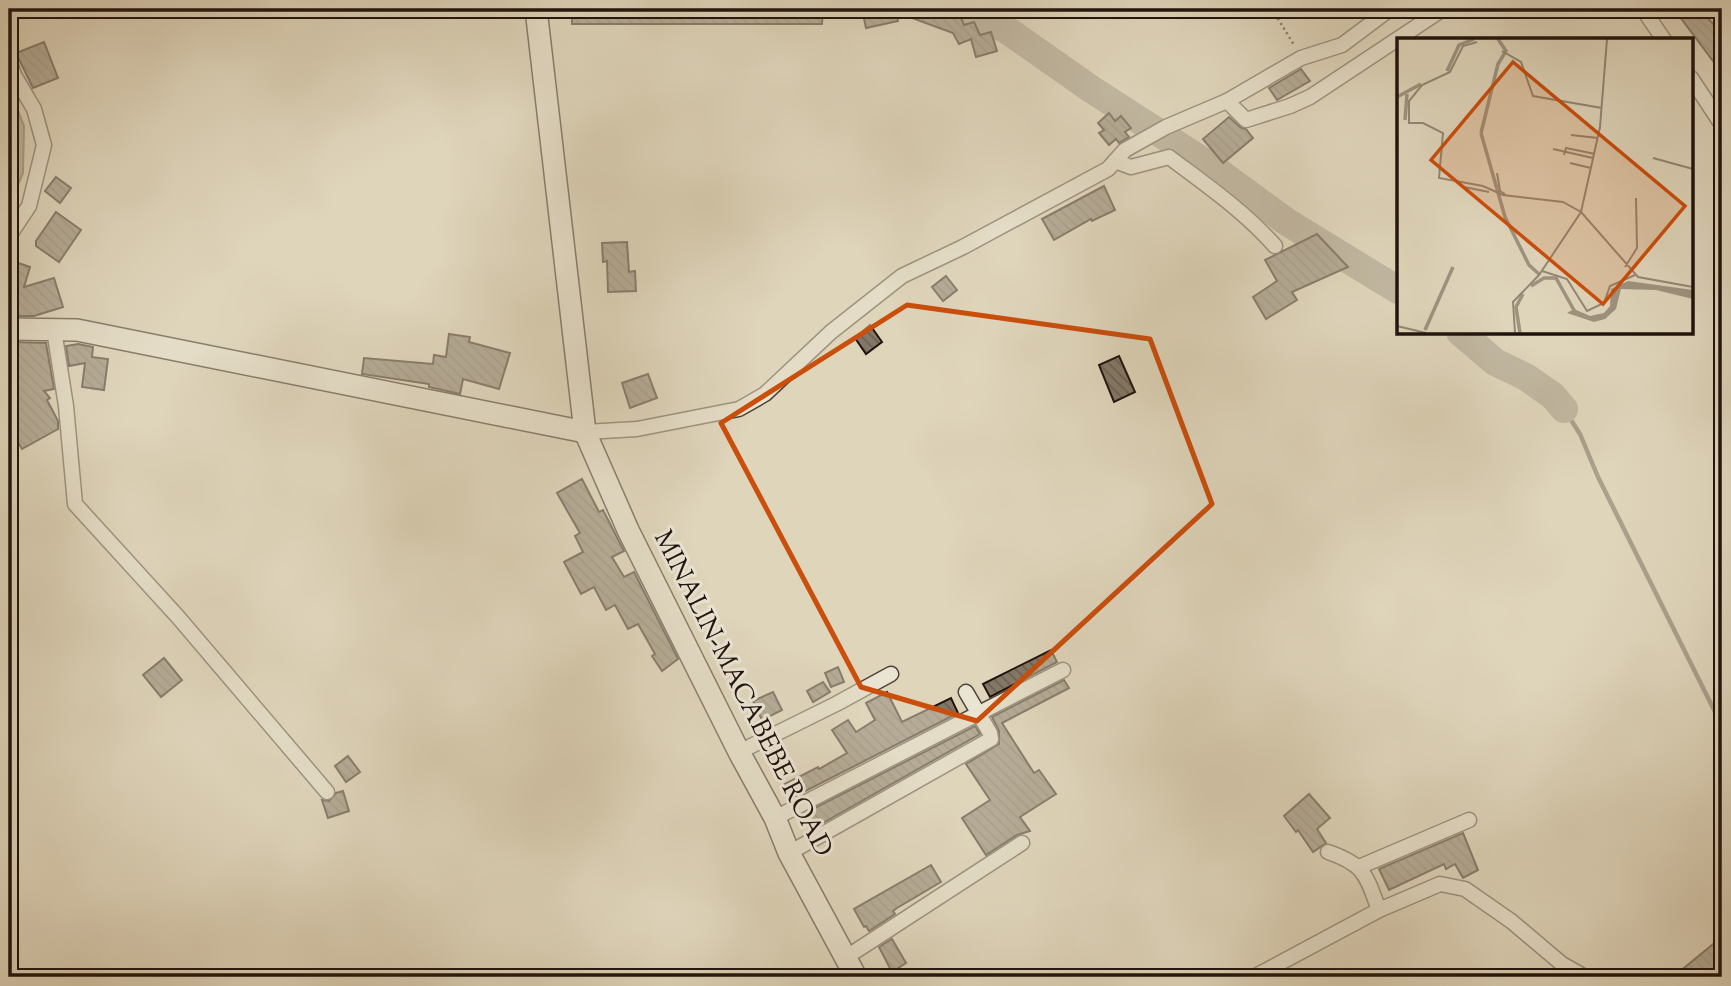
<svg xmlns="http://www.w3.org/2000/svg" width="1731" height="986" font-family="'Sorts Mill Goudy',serif">
	<style>
		.water { fill: url(#water-ripples); stroke: #6c6052; stroke-width: 2 }
		.lines { fill: none; stroke-linecap: round; stroke-linejoin: round }
		.shore { stroke: #5f5347; stroke-width: 2 }
		.stream { stroke: #6c6052; stroke-width: 4.5 }
		.river { stroke: #9e9380; stroke-width: 28 }
		.building { fill: url(#building-back-hatch); stroke: #20130e; stroke-width: 2 }
		.street-casing { stroke: #504439; stroke-width: 17 }
		.secondary-casing { stroke: #20130e; stroke-width: 24 }
		.path { stroke: #20130e; stroke-width: 2.5; stroke-dasharray: 2 3.5; stroke-linecap: butt }
		.street { stroke: #eae4d3; stroke-width: 14 }
		.secondary { stroke: #eae4d3; stroke-width: 21 }
		.marked { fill: none; stroke: #ca4e0c; stroke-width: 5; stroke-linejoin: round }
		.labels { text-anchor: middle; dominant-baseline: central; stroke-width: 6; stroke-linejoin: round; paint-order: stroke }
		.street-label { font-size: 26px; fill: #20130e; stroke: #eae4d3 }
		.inset-river { fill: none; stroke: #9e9380; stroke-width: 3.5 }
		.inset-road { fill: none; stroke: #938776; stroke-width: 2 }
		.view { fill: #ca4e0c; fill-opacity: 0.15; stroke: #ca4e0c; stroke-width: 3.5 }
		.inset-edge { fill: none; stroke: #20130e; stroke-width: 3.5 }
	</style>
	<defs>
		<pattern id="water-ripples" width="26" height="14" patternUnits="userSpaceOnUse" patternTransform="scale(1.75)"><rect width="26" height="14" fill="#9e9380"/><path d="M2 4q2-2 4 0t4 0M15 11q2-2 4 0t4 0" fill="none" stroke="#807767"/></pattern>
		<pattern id="building-back-hatch" width="6" height="6" patternUnits="userSpaceOnUse" patternTransform="scale(1.75)"><rect width="6" height="6" fill="#837868"/><path d="M-1 5l2 2M0 0l6 6M5-1l2 2" fill="none" stroke="#6b6154"/></pattern>
	</defs>
	<rect width="100%" height="100%" fill="#dfd5bb"/>
	<filter id="stains"><feTurbulence type="fractalNoise" baseFrequency=".00286" numOctaves="4"/><feColorMatrix values="0 0 0 0 .2 0 0 0 0 .09 0 0 0 0 .02 0 0 0 .5 -.17"/></filter>
	<radialGradient id="worn" r=".72"><stop offset=".6" stop-color="#630" stop-opacity="0"/><stop offset="1" stop-color="#630" stop-opacity=".3"/></radialGradient>
	<path class="water" d="M9,88L24,126L23,173L9,206Z"/>
	<g class="lines">
		<path class="shore" d="M9,107C19,134 21,161 9,188"/>
		<path class="stream" d="M1564,409L1580,434L1598,477L1722,726"/>
		<g class="river">
			<path d="M940,9L956,16L1004,28L1091,89L1212,167L1287,222L1398,290"/>
			<path d="M1460,332L1495,362L1526,377L1553,396L1564,409"/>
		</g>
	</g>
	<g class="building">
		<path d="M572,9H823L822,24H572Z"/>
		<path d="M862,9H935L952,16L959,13L964,25L974,22L980,35L991,32L997,51L976,57L971,39L959,44L953,33L896,12L898,21L866,28Z"/>
		<path d="M1674,9H1699L1722,33V73Z"/>
		<path d="M44,42L58,78L33,88L16,53Z"/>
		<path d="M1301,69L1310,81L1277,100L1269,88Z"/>
		<path d="M1109,113L1115,121L1121,116L1131,128L1125,132L1129,137L1119,143L1116,139L1109,145L1099,133L1104,130L1098,123Z"/>
		<path d="M1229,117L1240,127L1246,129L1253,138L1223,163L1203,139Z"/>
		<path d="M56,177L71,188L60,203L45,191Z"/>
		<path d="M1104,186L1115,210L1092,221L1091,219L1054,240L1042,219Z"/>
		<path d="M56,212L81,230L59,262L36,246V241Z"/>
		<path d="M1317,234L1348,267L1292,292L1297,300L1266,319L1253,297L1277,281L1265,260Z"/>
		<path d="M627,242L629,272L635,271L636,291L608,292L607,261L603,262L602,243Z"/>
		<path d="M9,260L30,267L24,287L54,278L63,307L34,316H9Z"/>
		<path d="M946,276L957,290L943,301L932,287Z"/>
		<path d="M870,325L882,342L866,354L855,338Z"/>
		<path d="M449,334L470,337L469,342L510,353L499,389L463,379L460,394L429,387V384L362,374L364,358L433,364L434,355L446,357Z"/>
		<path d="M9,342L46,343L54,389L44,391L50,398L47,400L58,421V429L22,449L9,427Z"/>
		<path d="M78,344L93,347L92,357L108,359L104,390L82,387L85,363L69,366L66,346Z"/>
		<path d="M1119,356L1135,392L1114,402L1099,365Z"/>
		<path d="M648,374L657,398L630,408L622,383Z"/>
		<path d="M582,479L599,512L603,510L624,551L612,557L624,577L634,572L678,659L662,671L652,656L655,654L638,624L628,629L615,605L606,610L594,587L581,594L564,562L583,552L575,536L580,533L557,493Z"/>
		<path d="M1051,650L1057,662L990,697L983,684Z"/>
		<path d="M164,658L182,680L161,697L143,675Z"/>
		<path d="M838,667L844,682L831,687L825,673Z"/>
		<path d="M1064,680L1069,688L1002,723L1034,773L1039,770L1056,794L1020,817L1030,831L1017,835L986,855L962,818L990,800L966,764L999,744V731L992,717Z"/>
		<path d="M823,682L830,692L813,702L807,691Z"/>
		<path d="M773,692L782,710L762,720L753,701Z"/>
		<path d="M887,692L902,722L951,698L958,713L792,798L785,784L818,767L819,769L847,753L832,730L848,720L856,732L875,720L866,703Z"/>
		<path d="M975,726L980,734L814,828L805,813Z"/>
		<path d="M348,756L360,772L346,782L335,766Z"/>
		<path d="M343,791L349,811L328,818L322,800L329,801L336,793Z"/>
		<path d="M1309,794L1330,818L1317,829L1326,843L1313,852L1298,830L1296,832L1284,816Z"/>
		<path d="M1463,833L1478,870L1463,878L1455,864L1446,869L1444,864L1389,890L1379,869Z"/>
		<path d="M931,865L941,882L897,908L893,911L895,914L869,931L866,926L864,927L854,909Z"/>
		<path d="M892,939L906,963L892,972L879,947Z"/>
		<path d="M1717,941L1722,947V966L1708,977H1691L1684,968Z"/>
	</g>
	<g class="lines">
		<g class="street-casing">
			<g id="street">
				<path d="M1643,9L1664,40"/>
				<path d="M9,60L14,75L34,109L44,145L29,206L9,236"/>
				<path d="M1691,78L1722,125"/>
				<path d="M1227,101L1301,58L1342,45L1390,9"/>
				<path d="M1115,161L1131,167L1169,157C1206,185 1244,211 1275,246"/>
				<path d="M54,330L66,406L75,504L178,617L327,792"/>
				<path d="M585,432L637,429L739,409L765,394L831,332L902,276L963,247L1108,169L1125,150L1166,127L1227,101L1246,120L1290,106L1310,97L1443,9"/>
				<path d="M739,752L836,704L891,674"/>
				<path d="M775,818L1063,670"/>
				<path d="M1328,852C1366,865 1366,876 1379,910"/>
				<path d="M789,853L991,739L990,733L966,692"/>
				<path d="M1359,867L1469,820"/>
				<path d="M845,958L1022,843"/>
				<path d="M1254,977L1379,910L1440,884L1465,889L1511,921L1562,964L1585,977"/>
			</g>
		</g>
		<g class="secondary-casing">
			<g id="secondary">
				<path d="M536,9L585,432L628,530L739,752L775,818L789,853L856,977"/>
				<path d="M9,329L77,330L585,432"/>
			</g>
		</g>
		<path class="path" d="M1272,9L1294,45"/>
		<use href="#street" class="street"/>
		<use href="#secondary" class="secondary"/>
	</g>
	<path d="M0 0H1731V986H0ZM907,305L1150,339L1212,504L977,721L861,687L721,423Z" fill="#dfd5bb" fill-opacity=".55" fill-rule="evenodd"/>
	<path class="marked" d="M907,305L1150,339L1212,504L977,721L861,687L721,423Z"/>
	<g class="labels">
		<g class="street-label">
			<text transform="translate(742 694) rotate(63)">MINALIN-MACABEBE ROAD</text>
		</g>
	</g>
	<g transform="translate(1397 38)">
		<rect width="296" height="296" fill="#dfd5bb"/>
		<path d="M231,243L296,252V261L259,252L224,251L219,271L208,281L197,284L170,275L177,271L193,278L207,275L213,268L214,251Z" fill="#9e9380"/>
		<path class="inset-river" d="M50,33L62,7L77,1M0,59L24,46M8,82L10,56M84,95L101,26L109,13L101,1M84,95L108,179L132,227L143,237M134,248L147,240H159L178,274M28,292L56,229M123,295L119,269L126,256"/>
		<path class="inset-road" d="M210,1L203,89L184,174L241,239L296,249M80,4L66,8L53,34L25,47L12,63V85H26L46,95L42,140L86,148L106,157L166,164L184,174L142,237L116,264L118,295M105,13L124,24L136,58L205,70M174,97L201,100M156,111L196,120M167,117L169,110L198,116M256,120L296,131M173,125L194,130M100,135L103,153L108,156M67,149L92,154M228,229L240,210L239,160M145,233L170,241L190,273L207,265L213,248L238,237M0,288L29,295"/>
		<path class="view" d="M116,24L288,168L206,266L34,122Z"/>
		<rect width="296" height="296" class="inset-edge"/>
	</g>
	<rect width="1731" height="986" fill="none" stroke="#dfd5bb" stroke-width="35"/>
	<rect x="10" y="10" width="1710" height="965" fill="none" stroke="#20130e" stroke-width="3.5"/>
	<rect x="18" y="18" width="1696" height="951" fill="none" stroke="#20130e" stroke-width="2"/>
	<rect width="100%" height="100%" filter="url(#stains)"/>
	<rect width="100%" height="100%" fill="url(#worn)"/>
</svg>
